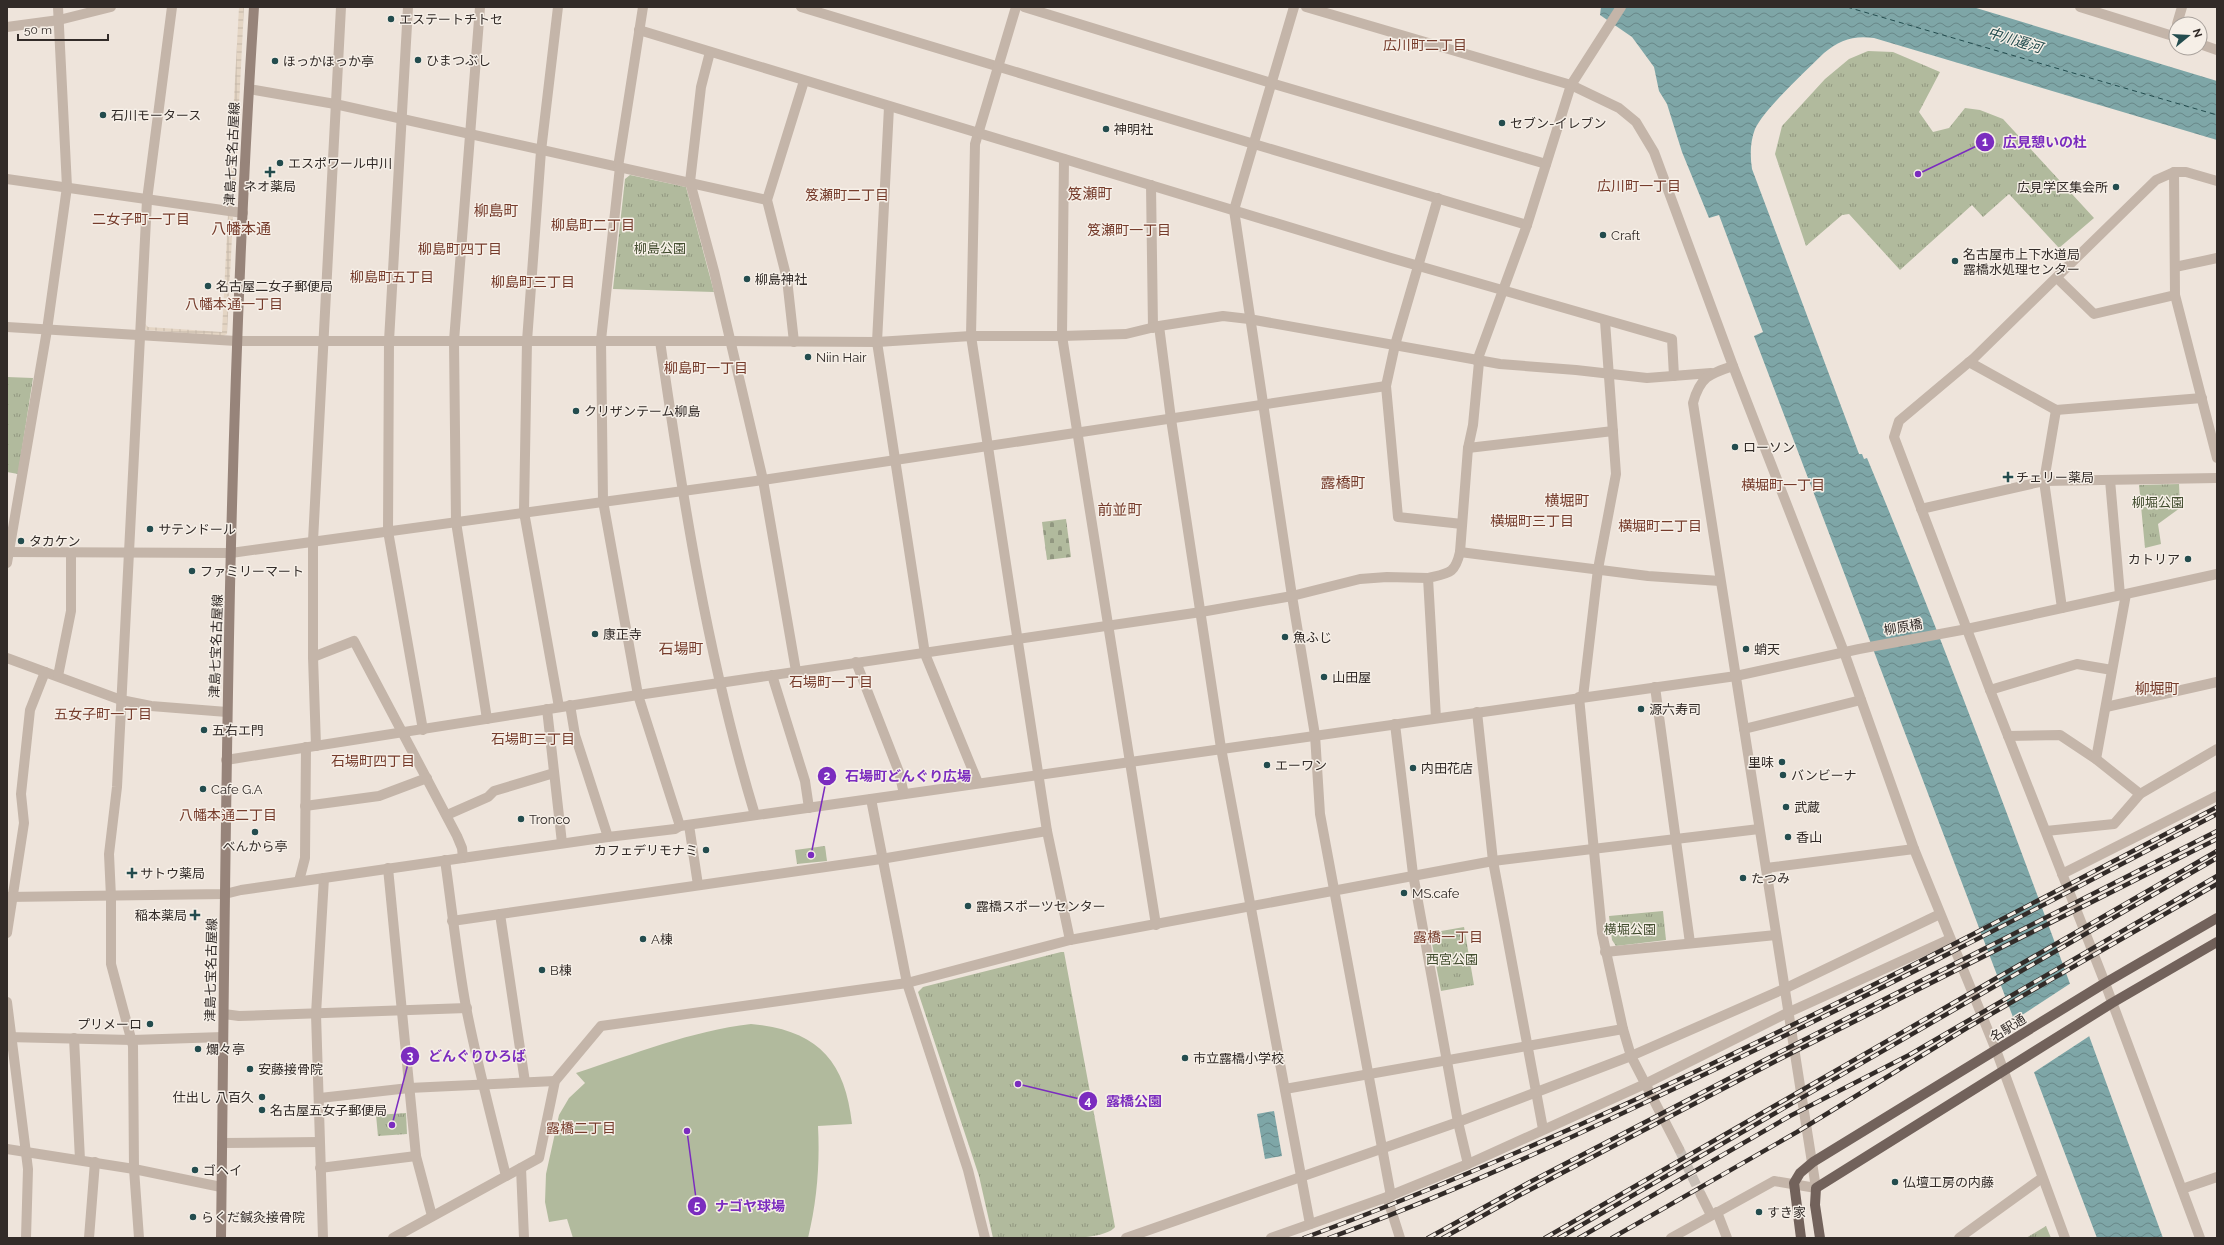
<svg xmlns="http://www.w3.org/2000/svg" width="2224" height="1245" font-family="Raleway,'Noto Sans JP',sans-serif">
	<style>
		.cemetery { fill: url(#cemetery-stones) }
		.park { fill: url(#park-tufts) }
		.garden { fill: #b1ba9d }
		.plaza { fill: url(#plaza-grid) }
		.water { fill: url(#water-waves) }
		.pier { fill: #eee4db }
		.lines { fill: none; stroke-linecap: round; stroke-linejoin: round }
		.ferry { stroke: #234c4e; stroke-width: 1; stroke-dasharray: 5 4; stroke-linecap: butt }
		.minor-tunnel { stroke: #c8bfb7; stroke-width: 10; stroke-dasharray: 10 5; stroke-linecap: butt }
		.minor { stroke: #c4b5a9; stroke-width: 10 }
		.tertiary { stroke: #c4b5a9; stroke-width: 10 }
		.secondary { stroke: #97847a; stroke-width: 10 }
		.primary { stroke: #72625b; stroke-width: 10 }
		.rail-casing { stroke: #322b28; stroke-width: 4.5 }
		.rail { stroke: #f6efe7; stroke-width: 3; stroke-dasharray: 9; stroke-linecap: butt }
		.poi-dot { fill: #234c4e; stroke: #f6efe7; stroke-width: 1.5 }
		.labels { text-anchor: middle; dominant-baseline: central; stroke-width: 3; stroke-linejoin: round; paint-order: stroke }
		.poi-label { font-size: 13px; fill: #322b28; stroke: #f6efe7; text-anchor: start }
		.street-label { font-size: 13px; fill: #322b28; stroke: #f6efe7 }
		.park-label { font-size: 13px; fill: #424d2f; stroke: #f6efe7 }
		.water-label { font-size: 14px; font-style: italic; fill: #234c4e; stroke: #f6efe7 }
		.neighbourhood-label { font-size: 14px; fill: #763c2c; stroke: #f6efe7 }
		.quarter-label { font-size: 15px; fill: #763c2c; stroke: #f6efe7 }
		.leader { fill: none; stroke: #7b2cbf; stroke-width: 1.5 }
		.callout-dot { fill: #7b2cbf; stroke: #f6efe7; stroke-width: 1.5 }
		.mark-label { font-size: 12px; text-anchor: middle; font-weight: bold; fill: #fff }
		.callout-label { font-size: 14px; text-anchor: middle; font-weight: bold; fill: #7b2cbf; stroke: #f6efe7; stroke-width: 3; stroke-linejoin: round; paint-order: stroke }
	</style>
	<defs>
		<pattern id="cemetery-stones" width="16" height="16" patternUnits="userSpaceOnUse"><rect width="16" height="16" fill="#b1ba9d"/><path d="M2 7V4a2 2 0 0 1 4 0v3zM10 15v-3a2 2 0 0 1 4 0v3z" fill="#919780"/></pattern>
		<pattern id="park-tufts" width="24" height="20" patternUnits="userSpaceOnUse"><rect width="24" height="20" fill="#b1ba9d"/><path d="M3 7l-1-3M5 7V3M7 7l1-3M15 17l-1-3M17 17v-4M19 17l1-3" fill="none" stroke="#919780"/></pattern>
		<pattern id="plaza-grid" width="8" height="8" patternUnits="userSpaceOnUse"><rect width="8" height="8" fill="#e4d5c4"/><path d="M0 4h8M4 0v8" fill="none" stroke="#c4b7a8"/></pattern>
		<pattern id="water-waves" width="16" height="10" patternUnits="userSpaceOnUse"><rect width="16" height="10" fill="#7ea6a7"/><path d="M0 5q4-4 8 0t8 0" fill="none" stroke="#688788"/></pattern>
	</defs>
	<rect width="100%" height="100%" fill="#eee4db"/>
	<path class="cemetery" d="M1066,519L1071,557L1047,560L1042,522Z"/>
	<g class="park">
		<path d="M1868,51L1893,52L1940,72L1919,112L1933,132L1949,128L1965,108L1980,110L2003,119L2094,218L2059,248L2009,194L1983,217L1972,205L1900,270L1849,214L1842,215L1806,246L1775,154L1782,126L1825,79L1849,59Z"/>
		<path d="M630,175L686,187L714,292L613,289L625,179Z"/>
		<path d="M7,377L33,378L18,474L7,472Z"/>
		<path d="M2179,484L2180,508L2158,524L2161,544L2145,548L2139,485Z"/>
		<path d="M825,846L827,861L797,864L795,850Z"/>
		<path d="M1663,911L1666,940L1616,946L1612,940L1609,916Z"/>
		<path d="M1464,927L1474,985L1441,991L1430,933Z"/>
		<path d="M1061,952H1064L1115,1227C1102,1244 1017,1238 993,1238L979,1176L918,992L923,987Z"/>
		<path d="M406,1113L407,1134L378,1136L376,1115Z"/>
		<path d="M2046,1226L2051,1238H2026Z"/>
	</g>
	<path class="garden" d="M751,1024C816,1030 845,1059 852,1124L818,1126C820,1164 817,1201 808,1238H573L567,1219L549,1222L545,1202L546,1174L559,1115L569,1098L585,1083L576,1073C634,1054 691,1031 751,1024Z"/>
	<g class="plaza">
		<path d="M239,7H244L234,205L228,208Z"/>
		<path d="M228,214L233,217L227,334L223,336L146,330L145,324L148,327L222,332Z"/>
	</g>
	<g class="water">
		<path d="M1601,7H1973L2217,81V140L1874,38C1854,35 1839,40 1824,53C1806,71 1764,109 1755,129C1750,142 1750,156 1752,169L1859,454H1862L1864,459L1867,458C1974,714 2067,977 2163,1238H2097L1754,336L1763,332L1719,215L1709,218L1682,152L1667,104L1659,91L1654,67L1632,37L1600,15Z"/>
		<path d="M1274,1111L1282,1156L1265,1159L1257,1114Z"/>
	</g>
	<path class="pier" d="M2071,983L2091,1035L2033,1073L2013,1021Z"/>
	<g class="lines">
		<path class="ferry" d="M1847,7L2217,115"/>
		<path class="minor-tunnel" d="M1679,1149L1701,1195"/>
		<g class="minor">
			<path d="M408,7L389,341L388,531L423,730"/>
			<path d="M480,7L454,341L456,522L487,719"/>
			<path d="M558,7L541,151L527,341L524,512L559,707"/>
			<path d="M801,7L1254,144L1527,225"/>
			<path d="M1016,7L975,144L971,336L1047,831L1070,940"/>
			<path d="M1024,7L1271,83L1546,164"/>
			<path d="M1294,7L1234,210L1292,596L1315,735L1320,814L1391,1196"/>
			<path d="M2177,24L2182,7"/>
			<path d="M7,27L59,20L111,7"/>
			<path d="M639,30L1391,258L1672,339L1674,376"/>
			<path d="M710,52L701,87L690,182L714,271L763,480L796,671"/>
			<path d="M249,89L335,104L767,200"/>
			<path d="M889,107L877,342L925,654L978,783"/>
			<path d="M1064,159L1062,336L1156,925"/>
			<path d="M618,167L643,7"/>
			<path d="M620,167L601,340L603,501L638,695L680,826"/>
			<path d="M7,179L243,213"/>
			<path d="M1151,185L1153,328"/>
			<path d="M1438,198L1395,345L1386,386L1398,517L1462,524"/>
			<path d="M2175,267L2217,258"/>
			<path d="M2057,278L2094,314L2175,295"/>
			<path d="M1159,326L1171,419L1221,748L1310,1224"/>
			<path d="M660,341C683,501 708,660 755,815"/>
			<path d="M731,341L877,342L971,336H1062L1126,334L1159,326L1223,316L1249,319L1500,364L1576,370L1647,378L1711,373"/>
			<path d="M794,342L787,279L767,200L804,81"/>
			<path d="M1477,361L1527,225L1571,85"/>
			<path d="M1969,362L2056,410L2202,398"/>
			<path d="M2056,410L2044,481L2062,608"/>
			<path d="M1468,448L1613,431"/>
			<path d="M2110,480L2120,595"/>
			<path d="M1921,509L2044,481L2217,478"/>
			<path d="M7,552L231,553L763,480L1386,386"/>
			<path d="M1460,552L1648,576L1720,581"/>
			<path d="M7,563L47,330L67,187L58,7"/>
			<path d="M313,657L354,641L457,836L462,848L463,858"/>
			<path d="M7,658L121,700L151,706L227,712"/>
			<path d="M856,662L899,772L904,794"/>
			<path d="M772,675L805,781L809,808"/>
			<path d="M58,676L71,611V553"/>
			<path d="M1655,687L1690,943"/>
			<path d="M1990,690L2077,664L2112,670"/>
			<path d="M1579,697L1602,933L1623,1029L1631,1056L1679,1149"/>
			<path d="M1583,697L1598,569L1616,474L1605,321"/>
			<path d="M570,705L575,735L608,837"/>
			<path d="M2106,707L2217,682"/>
			<path d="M547,709L562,843"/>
			<path d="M1477,712L1493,861L1543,1129"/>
			<path d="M1436,718L1428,578C1449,573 1455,574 1460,552L1468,448L1473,425L1479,362"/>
			<path d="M1395,724L1413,874L1458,1122L1468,1164"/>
			<path d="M1744,729L1861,700"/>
			<path d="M2008,736L2060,735L2096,759L2140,794"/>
			<path d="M316,746L313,657V541L341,7"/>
			<path d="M2096,759L2126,594"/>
			<path d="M226,760L638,695L1201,612L1292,596L1360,579L1387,577L1428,578"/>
			<path d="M871,799L907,983L968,1170L985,1238"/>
			<path d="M305,806L379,796L427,778"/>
			<path d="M447,815L488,797L494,791L554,773"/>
			<path d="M689,825L698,885"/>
			<path d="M2046,831L2114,824L2140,794L2217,749"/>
			<path d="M445,860C452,909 457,958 466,1007C477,1064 492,1120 506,1176"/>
			<path d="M388,868L416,1156L432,1216"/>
			<path d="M1766,868L1914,849"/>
			<path d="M2062,874L2217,796"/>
			<path d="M299,881L305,858L306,747"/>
			<path d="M500,914L525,1082"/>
			<path d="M452,921L881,859L1047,831"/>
			<path d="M7,933L24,823L21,794L30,710L45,672"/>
			<path d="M1605,952L1776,935"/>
			<path d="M7,1002L28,1169L26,1238"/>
			<path d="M224,1014L239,1016L467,1008"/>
			<path d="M7,1037L132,1040L223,1037"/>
			<path d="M74,1038L80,1160"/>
			<path d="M1285,1089L1623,1029"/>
			<path d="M320,1098L409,1088L555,1081"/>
			<path d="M222,1143L319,1142"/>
			<path d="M7,1149L134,1169L221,1187"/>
			<path d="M320,1168L416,1156"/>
			<path d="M521,1168L524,1238"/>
			<path d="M2182,1189L2217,1177"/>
			<path d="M1701,1195L1711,1215"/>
			<path d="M1387,1197L1400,1238"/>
			<path d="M1717,1212L1727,1238"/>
			<path d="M89,1238L95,1162"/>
			<path d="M139,1238L134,1169L133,1046L111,964V897L109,854L117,787L147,200L172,7"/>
			<path d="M323,1238L316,1014L324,878"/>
			<path d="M393,1238L539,1158L555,1081L601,1026L907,983L1070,940L1493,861L1759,829"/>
			<path d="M1271,1238L1387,1197L1468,1164L1645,1084L1787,1013L1950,939"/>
			<path d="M1959,1238L2042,1178"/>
		</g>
		<g class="tertiary">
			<path d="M1306,7L1571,85L1619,108L1636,122L1654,152L1733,366L1844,652L1914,849L1996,1050L2065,1238"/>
			<path d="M2080,7L2176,37"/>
			<path d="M2200,44L2217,50"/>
			<path d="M1571,85L1621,7"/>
			<path d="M2174,172H2186L2217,181"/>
			<path d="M7,327L236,341H731"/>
			<path d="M7,897L225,894L241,890L608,837L675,829L680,826L1736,676L1859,649L1967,629L2217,574"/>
			<path d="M1126,1238L1458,1122L1631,1056L1784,989L1940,914"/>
			<path d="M1671,1238L1774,1181L1816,1188L1693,403C1700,377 1709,374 1733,366"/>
			<path d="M2200,1238L2105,983L1990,690L1894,437L1899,421L1974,358L2156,180L2174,172L2175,295L2217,458"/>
		</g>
		<path class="secondary" d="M221,1238C226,828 227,417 254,7"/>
		<g class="primary">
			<path d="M1801,1238L1794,1183L1800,1173L1813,1162L2105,983L2217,918"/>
			<path d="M1820,1238L1815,1205L1816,1188L2112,1003L2217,942"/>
		</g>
		<g class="rail-casing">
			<g id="rail">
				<path d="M1304,1238C1620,1121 1919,963 2217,807"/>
				<path d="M1329,1238C1443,1197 1552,1147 1661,1095C1849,1007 2033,911 2217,814"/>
				<path d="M1428,1238L1528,1183L1778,1053L2217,831"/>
				<path d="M1443,1238L1520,1195L1780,1059L2217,839"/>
				<path d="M1545,1238L2217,851"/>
				<path d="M1559,1238L2217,858"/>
				<path d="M1579,1238L1790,1116L1909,1055L2217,876"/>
				<path d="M1612,1238L1797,1132L1967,1028L2217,884"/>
			</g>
		</g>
		<use href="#rail" class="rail"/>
	</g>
	<g class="poi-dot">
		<circle cx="391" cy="19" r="4"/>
		<circle cx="418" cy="60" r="4"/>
		<circle cx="275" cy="61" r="4"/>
		<circle cx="103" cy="115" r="4"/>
		<circle cx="1502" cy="123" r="4"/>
		<circle cx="1106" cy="129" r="4"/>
		<circle cx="280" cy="163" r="4"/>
		<path d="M268 166h4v4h4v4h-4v4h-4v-4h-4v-4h4z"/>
		<circle cx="2116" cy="187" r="4"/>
		<circle cx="1603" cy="235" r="4"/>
		<circle cx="1955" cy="261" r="4"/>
		<circle cx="747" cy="279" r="4"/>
		<circle cx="208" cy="286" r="4"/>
		<circle cx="808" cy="357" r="4"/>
		<circle cx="576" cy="411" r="4"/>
		<circle cx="1735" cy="447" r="4"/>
		<path d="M2006 471h4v4h4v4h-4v4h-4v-4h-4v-4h4z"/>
		<circle cx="150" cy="529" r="4"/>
		<circle cx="21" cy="541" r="4"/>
		<circle cx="2188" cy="559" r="4"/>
		<circle cx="192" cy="571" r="4"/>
		<circle cx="595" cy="634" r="4"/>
		<circle cx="1285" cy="637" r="4"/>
		<circle cx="1746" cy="649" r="4"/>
		<circle cx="1324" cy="677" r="4"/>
		<circle cx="1641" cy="709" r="4"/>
		<circle cx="204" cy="730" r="4"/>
		<circle cx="1782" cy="762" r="4"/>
		<circle cx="1267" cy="765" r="4"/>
		<circle cx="1413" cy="768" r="4"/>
		<circle cx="1783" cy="775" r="4"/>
		<circle cx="203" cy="789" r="4"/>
		<circle cx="1786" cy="807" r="4"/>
		<circle cx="521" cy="819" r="4"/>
		<circle cx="255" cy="832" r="4"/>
		<circle cx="1788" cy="837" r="4"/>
		<circle cx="706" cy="850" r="4"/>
		<path d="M130 867h4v4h4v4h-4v4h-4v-4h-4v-4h4z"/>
		<circle cx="1743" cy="878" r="4"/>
		<circle cx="1404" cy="893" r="4"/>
		<circle cx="968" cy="906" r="4"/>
		<path d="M193 909h4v4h4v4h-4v4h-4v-4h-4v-4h4z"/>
		<circle cx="643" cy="939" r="4"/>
		<circle cx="542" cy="970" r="4"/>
		<circle cx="150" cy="1024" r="4"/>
		<circle cx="198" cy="1049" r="4"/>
		<circle cx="1185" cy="1058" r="4"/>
		<circle cx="250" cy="1069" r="4"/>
		<circle cx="262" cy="1097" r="4"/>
		<circle cx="262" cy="1110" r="4"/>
		<circle cx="195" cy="1170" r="4"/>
		<circle cx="1895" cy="1182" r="4"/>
		<circle cx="1759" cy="1212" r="4"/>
		<circle cx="193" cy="1217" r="4"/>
	</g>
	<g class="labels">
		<g class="poi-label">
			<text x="399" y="19">エステートチトセ</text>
			<text x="426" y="60">ひまつぶし</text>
			<text x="283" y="61">ほっかほっか亭</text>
			<text x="111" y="115">石川モータース</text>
			<text x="1510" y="123">セブン-イレブン</text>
			<text x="1114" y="129">神明社</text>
			<text x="288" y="163">エスポワール中川</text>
			<text x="270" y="186" text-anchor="middle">ネオ薬局</text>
			<text x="2108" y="187" text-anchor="end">広見学区集会所</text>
			<text x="1611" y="235">Craft</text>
			<text x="1963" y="254">名古屋市上下水道局<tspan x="1963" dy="15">露橋水処理センター</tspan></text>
			<text x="755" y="279">柳島神社</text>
			<text x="216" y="286">名古屋二女子郵便局</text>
			<text x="816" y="357">Niin Hair</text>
			<text x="584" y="411">クリザンテーム柳島</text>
			<text x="1743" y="447">ローソン</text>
			<text x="2016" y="477">チェリー薬局</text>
			<text x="158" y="529">サテンドール</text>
			<text x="29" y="541">タカケン</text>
			<text x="2180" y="559" text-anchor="end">カトリア</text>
			<text x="200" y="571">ファミリーマート</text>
			<text x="603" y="634">康正寺</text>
			<text x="1293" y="637">魚ふじ</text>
			<text x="1754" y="649">蛸天</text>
			<text x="1332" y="677">山田屋</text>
			<text x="1649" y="709">源六寿司</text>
			<text x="212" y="730">五右エ門</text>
			<text x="1774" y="762" text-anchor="end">里味</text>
			<text x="1275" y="765">エーワン</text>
			<text x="1421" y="768">内田花店</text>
			<text x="1791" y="775">バンビーナ</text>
			<text x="211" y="789">Cafe G.A</text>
			<text x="1794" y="807">武蔵</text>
			<text x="529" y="819">Tronco</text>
			<text x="1796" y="837">香山</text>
			<text x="255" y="846" text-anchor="middle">べんから亭</text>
			<text x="698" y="850" text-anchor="end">カフェデリモナミ</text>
			<text x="140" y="873">サトウ薬局</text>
			<text x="1751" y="878">たつみ</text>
			<text x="1412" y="893">MS.cafe</text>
			<text x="976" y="906">露橋スポーツセンター</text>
			<text x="187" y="915" text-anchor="end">稲本薬局</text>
			<text x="651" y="939">A棟</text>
			<text x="550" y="970">B棟</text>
			<text x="142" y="1024" text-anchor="end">プリメーロ</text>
			<text x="206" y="1049">爛々亭</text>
			<text x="1193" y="1058">市立露橋小学校</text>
			<text x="258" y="1069">安藤接骨院</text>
			<text x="254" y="1097" text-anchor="end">仕出し 八百久</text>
			<text x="270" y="1110">名古屋五女子郵便局</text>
			<text x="203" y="1170">ゴヘイ</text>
			<text x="1903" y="1182">仏壇工房の内藤</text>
			<text x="1767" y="1212">すき家</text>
			<text x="201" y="1217">らくだ鍼灸接骨院</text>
		</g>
		<g class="street-label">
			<text transform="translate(232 154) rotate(-87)">津島七宝名古屋線</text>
			<text transform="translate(1903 627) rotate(-10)">柳原橋</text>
			<text transform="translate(216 646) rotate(-88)">津島七宝名古屋線</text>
			<text transform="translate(211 970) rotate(-89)">津島七宝名古屋線</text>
			<text transform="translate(2008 1028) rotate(-32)">名駅通</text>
		</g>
		<g class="park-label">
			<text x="660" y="248">柳島公園</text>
			<text x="2158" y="502">柳堀公園</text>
			<text x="1630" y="929">横堀公園</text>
			<text x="1452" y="959">西宮公園</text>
		</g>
		<g class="water-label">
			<text transform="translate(2015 40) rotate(17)">中川運河</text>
		</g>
		<g class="neighbourhood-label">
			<text x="1425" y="45">広川町二丁目</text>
			<text x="1639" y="186">広川町一丁目</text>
			<text x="847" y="195">笈瀬町二丁目</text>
			<text x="141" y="219">二女子町一丁目</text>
			<text x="593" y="225">柳島町二丁目</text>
			<text x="1129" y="230">笈瀬町一丁目</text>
			<text x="460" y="249">柳島町四丁目</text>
			<text x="392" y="277">柳島町五丁目</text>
			<text x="533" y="282">柳島町三丁目</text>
			<text x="234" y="304">八幡本通一丁目</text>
			<text x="706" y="368">柳島町一丁目</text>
			<text x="1783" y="485">横堀町一丁目</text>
			<text x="1532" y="521">横堀町三丁目</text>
			<text x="1660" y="526">横堀町二丁目</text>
			<text x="831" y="682">石場町一丁目</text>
			<text x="103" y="714">五女子町一丁目</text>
			<text x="533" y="739">石場町三丁目</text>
			<text x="373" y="761">石場町四丁目</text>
			<text x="228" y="815">八幡本通二丁目</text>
			<text x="1448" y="937">露橋一丁目</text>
			<text x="581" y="1128">露橋二丁目</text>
		</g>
		<g class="quarter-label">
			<text x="1090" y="194">笈瀬町</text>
			<text x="496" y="211">柳島町</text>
			<text x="241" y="229">八幡本通</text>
			<text x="1343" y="483">露橋町</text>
			<text x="1567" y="501">横堀町</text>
			<text x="1120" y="510">前並町</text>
			<text x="681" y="649">石場町</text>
			<text x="2157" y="689">柳堀町</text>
		</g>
	</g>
	<path class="leader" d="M1918 174L1985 142M811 855L827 776M392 1125L410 1056M1018 1084L1088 1101M687 1131L697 1206"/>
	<g class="callout-dot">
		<circle cx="1918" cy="174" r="4"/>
		<circle cx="811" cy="855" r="4"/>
		<circle cx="392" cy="1125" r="4"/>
		<circle cx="1018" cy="1084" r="4"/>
		<circle cx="687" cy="1131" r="4"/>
		<circle cx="1985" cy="142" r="10"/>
		<circle cx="827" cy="776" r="10"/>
		<circle cx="410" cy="1056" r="10"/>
		<circle cx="1088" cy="1101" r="10"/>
		<circle cx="697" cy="1206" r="10"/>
	</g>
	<g class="mark-label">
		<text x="1985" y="146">1</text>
		<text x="827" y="780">2</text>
		<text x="410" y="1060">3</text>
		<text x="1088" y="1105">4</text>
		<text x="697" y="1210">5</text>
	</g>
	<g class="callout-label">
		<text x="2045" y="147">広見憩いの杜</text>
		<text x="908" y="781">石場町どんぐり広場</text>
		<text x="477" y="1061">どんぐりひろば</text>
		<text x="1134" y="1106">露橋公園</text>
		<text x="750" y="1211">ナゴヤ球場</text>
	</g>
	<rect width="2224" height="1245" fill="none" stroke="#322b28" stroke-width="16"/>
	<g transform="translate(2188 36) rotate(72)"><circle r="19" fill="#f6efe7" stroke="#a8a19b"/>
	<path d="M0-3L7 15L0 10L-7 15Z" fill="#234c4e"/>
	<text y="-6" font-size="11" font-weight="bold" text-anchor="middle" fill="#322b28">N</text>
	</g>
	<path d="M18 34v6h90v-6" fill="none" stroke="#322b28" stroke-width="2"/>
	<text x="24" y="34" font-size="12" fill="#322b28" stroke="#f6efe7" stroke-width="3" paint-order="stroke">50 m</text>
</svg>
